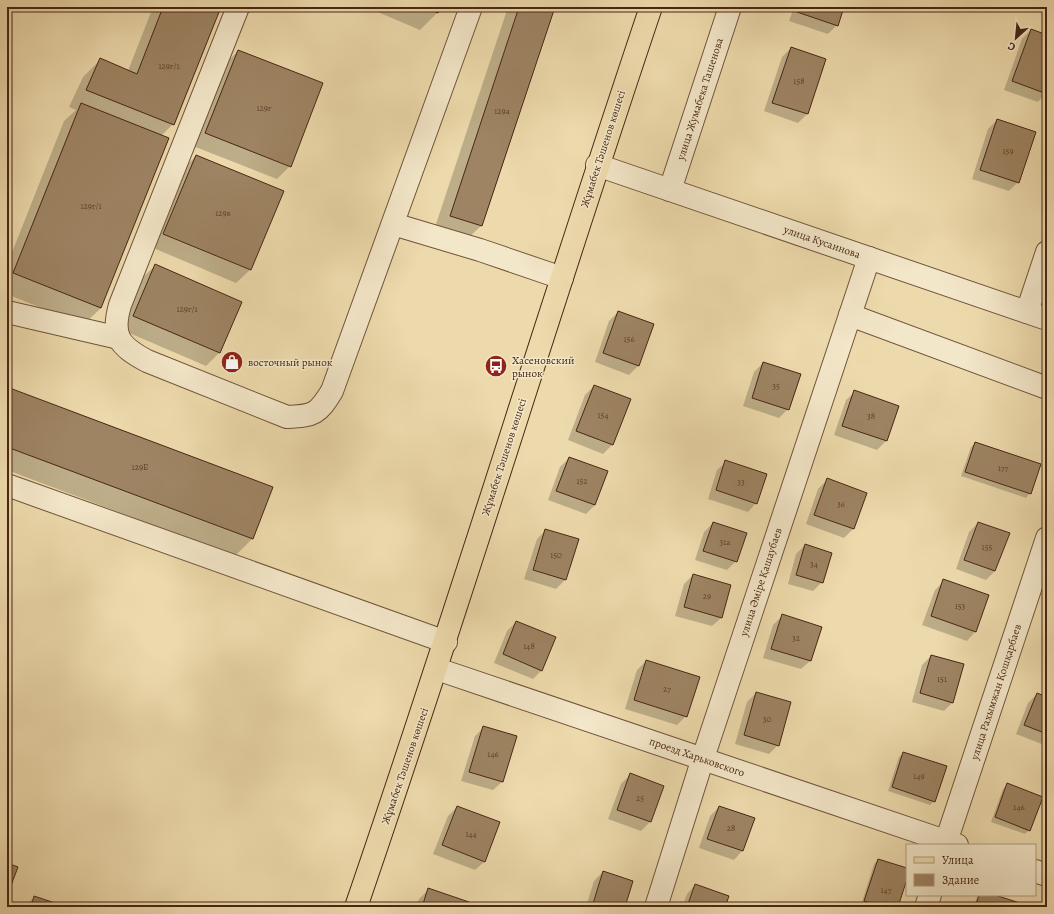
<svg xmlns="http://www.w3.org/2000/svg" width="1054" height="914" font-family="Alegreya,serif">
	<style>
		.shadow { fill: #0003 }
		.building { fill: #9e8463; stroke: #482614 }
		.lines { fill: none; stroke-linecap: round; stroke-linejoin: round }
		.minor-casing { stroke: #71533a; stroke-width: 24 }
		.major-casing { stroke: #482614; stroke-width: 24 }
		.minor { stroke: #f3e7c9; stroke-width: 22 }
		.major { stroke: #eddaac; stroke-width: 22 }
		.labels { text-anchor: middle; dominant-baseline: central; stroke-width: 3; stroke-linejoin: round; paint-order: stroke }
		.number-label { font-size: 9px; fill: #5e3e28 }
		.street-label { font-size: 11px; fill: #482614; stroke: #f3e7c9 }
		.poi-label { font-size: 11px; fill: #482614; stroke: #f3e7c9; text-anchor: start }
	</style>
	<rect width="100%" height="100%" fill="#eddaac"/>
	<filter id="stains"><feTurbulence type="fractalNoise" baseFrequency=".005" numOctaves="4"/><feColorMatrix values="0 0 0 0 .2 0 0 0 0 .09 0 0 0 0 .02 0 0 0 .5 -.17"/></filter>
	<radialGradient id="worn" r=".72"><stop offset=".6" stop-color="#630" stop-opacity="0"/><stop offset="1" stop-color="#630" stop-opacity=".3"/></radialGradient>
	<g class="shadow">
		<path d="M153,7H220L173,124L161,136L101,308L83,325L7,294V265L64,121L76,110L69,107L83,77L100,60L128,71Z"/>
		<path d="M366,7H439L437,13L420,30Z"/>
		<path d="M508,7H554L481,226L463,243L433,233Z"/>
		<path d="M794,7H843L837,25L828,34L789,21Z"/>
		<path d="M1031,30L1047,36V92L1038,102L1004,90L1022,39Z"/>
		<path d="M791,48L825,60L807,114L798,123L764,111L782,57Z"/>
		<path d="M238,51L290,166L277,179L193,146L225,64Z"/>
		<path d="M997,120L1018,182L1009,191L972,179L988,129Z"/>
		<path d="M196,156L282,192L250,270L236,283L151,247L183,169Z"/>
		<path d="M156,265L241,302L219,353L206,366L120,329L142,278Z"/>
		<path d="M618,312L653,324L638,366L629,375L595,362L609,321Z"/>
		<path d="M763,363L788,409L779,418L743,406L754,372Z"/>
		<path d="M594,386L612,445L603,454L568,440L585,395Z"/>
		<path d="M7,388L271,488L252,539L235,556L7,470Z"/>
		<path d="M855,392L898,407L886,441L877,450L834,435L846,400Z"/>
		<path d="M975,443L1030,493L1026,498L961,476L971,447Z"/>
		<path d="M569,458L595,505L586,514L548,500L560,467Z"/>
		<path d="M726,462L756,503L748,512L708,499L717,470Z"/>
		<path d="M827,480L853,529L844,538L806,524L818,489Z"/>
		<path d="M713,523L736,561L727,570L695,560L704,532Z"/>
		<path d="M978,523L1008,534L995,571L986,580L956,569L969,532Z"/>
		<path d="M546,530L565,580L556,589L524,579L537,539Z"/>
		<path d="M805,545L822,582L813,591L788,584L796,554Z"/>
		<path d="M693,575L721,618L712,626L675,616L684,584Z"/>
		<path d="M944,581L975,632L967,641L922,625L935,590Z"/>
		<path d="M782,616L810,661L801,669L763,658L773,625Z"/>
		<path d="M516,622L542,670L533,679L494,663L507,631Z"/>
		<path d="M931,656L953,702L944,711L912,702L922,665Z"/>
		<path d="M646,661L686,716L677,725L625,709L637,670Z"/>
		<path d="M756,693L778,745L769,754L735,744L747,702Z"/>
		<path d="M1037,694L1047,698V746L1016,734L1028,703Z"/>
		<path d="M484,727L502,782L493,790L461,781L475,736Z"/>
		<path d="M904,753L934,801L930,805L888,791L899,757Z"/>
		<path d="M630,775L663,786L650,822L641,831L608,819L621,784Z"/>
		<path d="M1008,784L1029,830L1025,834L991,822L1003,789Z"/>
		<path d="M457,807L484,862L475,870L433,854L448,816Z"/>
		<path d="M719,807L754,818L742,851L734,860L699,848L710,816Z"/>
		<path d="M878,860L907,869V876L897,907H867L861,905L874,864Z"/>
		<path d="M603,872L624,907H586L594,881Z"/>
		<path d="M695,885L724,907H682L687,894Z"/>
		<path d="M428,890L466,907H416L419,899Z"/>
		<path d="M978,895H992L1027,907H973Z"/>
		<path d="M34,897L64,907H25Z"/>
	</g>
	<g class="building">
		<path d="M163,7H221L174,125L86,90L100,58L137,74Z"/>
		<path d="M423,7H440L438,13Z"/>
		<path d="M519,7H555L482,226L450,216Z"/>
		<path d="M799,7H844L838,26L797,12Z"/>
		<path d="M1031,29L1047,35V94L1012,81Z"/>
		<path d="M791,47L826,59L808,114L772,103Z"/>
		<path d="M238,50L323,83L291,167L205,133Z"/>
		<path d="M81,103L169,138L101,308L13,273Z"/>
		<path d="M997,119L1036,132L1019,183L980,170Z"/>
		<path d="M196,155L284,191L251,270L163,234Z"/>
		<path d="M155,264L242,302L220,353L133,316Z"/>
		<path d="M618,311L654,324L639,366L603,353Z"/>
		<path d="M763,362L801,374L789,410L752,398Z"/>
		<path d="M594,385L631,399L613,445L576,431Z"/>
		<path d="M7,387L273,487L253,539L7,447Z"/>
		<path d="M854,390L899,406L887,441L842,426Z"/>
		<path d="M975,442L1041,464L1031,494L965,472Z"/>
		<path d="M569,457L608,471L595,505L556,491Z"/>
		<path d="M725,460L767,474L757,504L716,490Z"/>
		<path d="M827,478L867,493L854,529L814,515Z"/>
		<path d="M713,522L747,533L737,562L703,551Z"/>
		<path d="M978,522L1010,533L995,571L964,560Z"/>
		<path d="M545,529L579,539L566,580L533,570Z"/>
		<path d="M805,544L832,553L823,583L796,575Z"/>
		<path d="M693,574L731,585L722,618L684,607Z"/>
		<path d="M943,579L989,595L976,632L931,616Z"/>
		<path d="M782,614L822,627L811,661L771,649Z"/>
		<path d="M516,621L556,637L542,671L503,654Z"/>
		<path d="M931,655L964,664L953,703L920,693Z"/>
		<path d="M646,660L700,677L687,717L634,700Z"/>
		<path d="M756,692L791,702L779,746L744,735Z"/>
		<path d="M1037,693L1047,697V734L1024,725Z"/>
		<path d="M483,726L517,736L503,782L469,772Z"/>
		<path d="M903,752L947,766L935,802L892,787Z"/>
		<path d="M630,773L664,786L651,822L617,810Z"/>
		<path d="M1007,783L1043,797L1030,831L995,817Z"/>
		<path d="M457,806L500,822L485,862L442,845Z"/>
		<path d="M719,806L755,818L743,851L707,839Z"/>
		<path d="M878,859L907,868V879L898,907H883L864,901Z"/>
		<path d="M7,863L18,867L7,896Z"/>
		<path d="M603,871L633,881L625,907H592Z"/>
		<path d="M695,884L729,896L725,907H687Z"/>
		<path d="M428,888L469,902L467,907H422Z"/>
		<path d="M979,895H995L1029,906L975,907Z"/>
		<path d="M34,896L67,907H31Z"/>
	</g>
	<g class="lines">
		<g class="minor-casing">
			<g id="minor">
				<path d="M238,7L120,305C111,336 119,346 147,361L287,417C314,416 318,414 332,391L471,7"/>
				<path d="M597,165L1047,319"/>
				<path d="M670,190L730,7"/>
				<path d="M393,224L480,250L562,278"/>
				<path d="M7,312L119,338"/>
				<path d="M1027,312L1047,252"/>
				<path d="M850,315L1047,388"/>
				<path d="M7,485L446,642"/>
				<path d="M437,669L957,845"/>
				<path d="M945,845L1047,538"/>
				<path d="M1035,871L1047,875"/>
				<path d="M656,907L703,758L869,258"/>
				<path d="M926,907L930,895"/>
			</g>
		</g>
		<g class="major-casing">
			<path id="major" d="M356,907C459,608 550,306 651,7"/>
		</g>
		<use href="#minor" class="minor"/>
		<use href="#major" class="major"/>
	</g>
	<defs>
		<g id="shop-disc" transform="scale(1.15)"><circle r="9.5" fill="#8f2418" stroke="#f3e7c9"/><path d="M-5-2.5h2.3a2.7 3.5 0 0 1 5.4 0H5L5.5 6h-11ZM-1.5-2.5h3a1.5 2.3 0 0 0-3 0Z" fill="#fff"/></g>
		<g id="bus-disc" transform="scale(1.15)"><circle r="9.5" fill="#8f2418" stroke="#f3e7c9"/><path d="M-5-6H5V4H4V6H2V4H-2V6H-4V4H-5ZM-3.5-4V0h7V-4ZM-3.5 1.2v1.5H-2V1.2ZM2 1.2v1.5H3.5V1.2Z" fill="#fff"/></g>
	</defs>
	<g fill-rule="evenodd">
		<use href="#shop-disc" x="232" y="362"/>
		<use href="#bus-disc" x="496" y="366"/>
	</g>
	<g class="labels">
		<g class="number-label">
			<text x="169" y="66">129г/1</text>
			<text x="799" y="81">158</text>
			<text x="264" y="108">129г</text>
			<text x="502" y="111">129а</text>
			<text x="1008" y="151">159</text>
			<text x="91" y="206">129г/1</text>
			<text x="223" y="213">129в</text>
			<text x="187" y="309">129г/1</text>
			<text x="629" y="339">156</text>
			<text x="776" y="386">35</text>
			<text x="603" y="415">154</text>
			<text x="871" y="416">38</text>
			<text x="140" y="467">129Б</text>
			<text x="1003" y="468">177</text>
			<text x="582" y="481">152</text>
			<text x="741" y="482">33</text>
			<text x="841" y="504">36</text>
			<text x="725" y="542">31а</text>
			<text x="987" y="547">155</text>
			<text x="556" y="555">150</text>
			<text x="814" y="564">34</text>
			<text x="707" y="596">29</text>
			<text x="960" y="606">153</text>
			<text x="796" y="638">32</text>
			<text x="529" y="646">148</text>
			<text x="942" y="679">151</text>
			<text x="667" y="689">27</text>
			<text x="767" y="719">30</text>
			<text x="493" y="754">146</text>
			<text x="919" y="776">149</text>
			<text x="640" y="798">25</text>
			<text x="1019" y="807">146</text>
			<text x="731" y="828">28</text>
			<text x="471" y="834">144</text>
			<text x="886" y="890">147</text>
		</g>
		<g class="street-label">
			<text transform="translate(700 99) rotate(-72)">улица Жумабека Ташенова</text>
			<text transform="translate(603 149) rotate(-72)">Жұмабек Тәшенов көшесі</text>
			<text transform="translate(822 242) rotate(19)">улица Кусаинова</text>
			<text transform="translate(504 457) rotate(-72)">Жұмабек Тәшенов көшесі</text>
			<text transform="translate(761 582) rotate(-72)">улица Әміре Қашаубаев</text>
			<text transform="translate(996 692) rotate(-72)">улица Рахымжан Қошқарбаев</text>
			<text transform="translate(697 757) rotate(19)">проезд Харьковского</text>
			<text transform="translate(405 766) rotate(-71)">Жұмабек Тәшенов көшесі</text>
		</g>
		<g class="poi-label">
			<text x="512" y="360">Хасеновский<tspan x="512" dy="13">рынок</tspan></text>
			<text x="248" y="362">восточный рынок</text>
		</g>
	</g>
	<rect width="1054" height="914" fill="none" stroke="#eddaac" stroke-width="24"/>
	<rect x="8" y="8" width="1038" height="898" fill="none" stroke="#482614" stroke-width="2"/>
	<rect x="12" y="12" width="1030" height="890" fill="none" stroke="#482614"/>
	<rect x="906" y="844" width="130" height="52" fill="#f3e7c9" stroke="#af9a81"/>
	<rect x="914" y="857" width="20" height="6" fill="#eddaac" stroke="#af9a81"/>
	<text x="942" y="864" font-size="12" fill="#482614">Улица</text>
	<rect x="914" y="874" width="20" height="12" fill="#9e8463" stroke="#af9a81"/>
	<text x="942" y="884" font-size="12" fill="#482614">Здание</text>
	<g transform="translate(1016 38) rotate(207)" stroke="#f3e7c9" stroke-width="3" paint-order="stroke">
	<path d="M0-3L7 15L0 10L-7 15Z" fill="#482614"/>
	<text y="-6" font-size="11" font-weight="bold" text-anchor="middle" fill="#482614">С</text>
	</g>
	<rect width="100%" height="100%" filter="url(#stains)"/>
	<rect width="100%" height="100%" fill="url(#worn)"/>
</svg>
